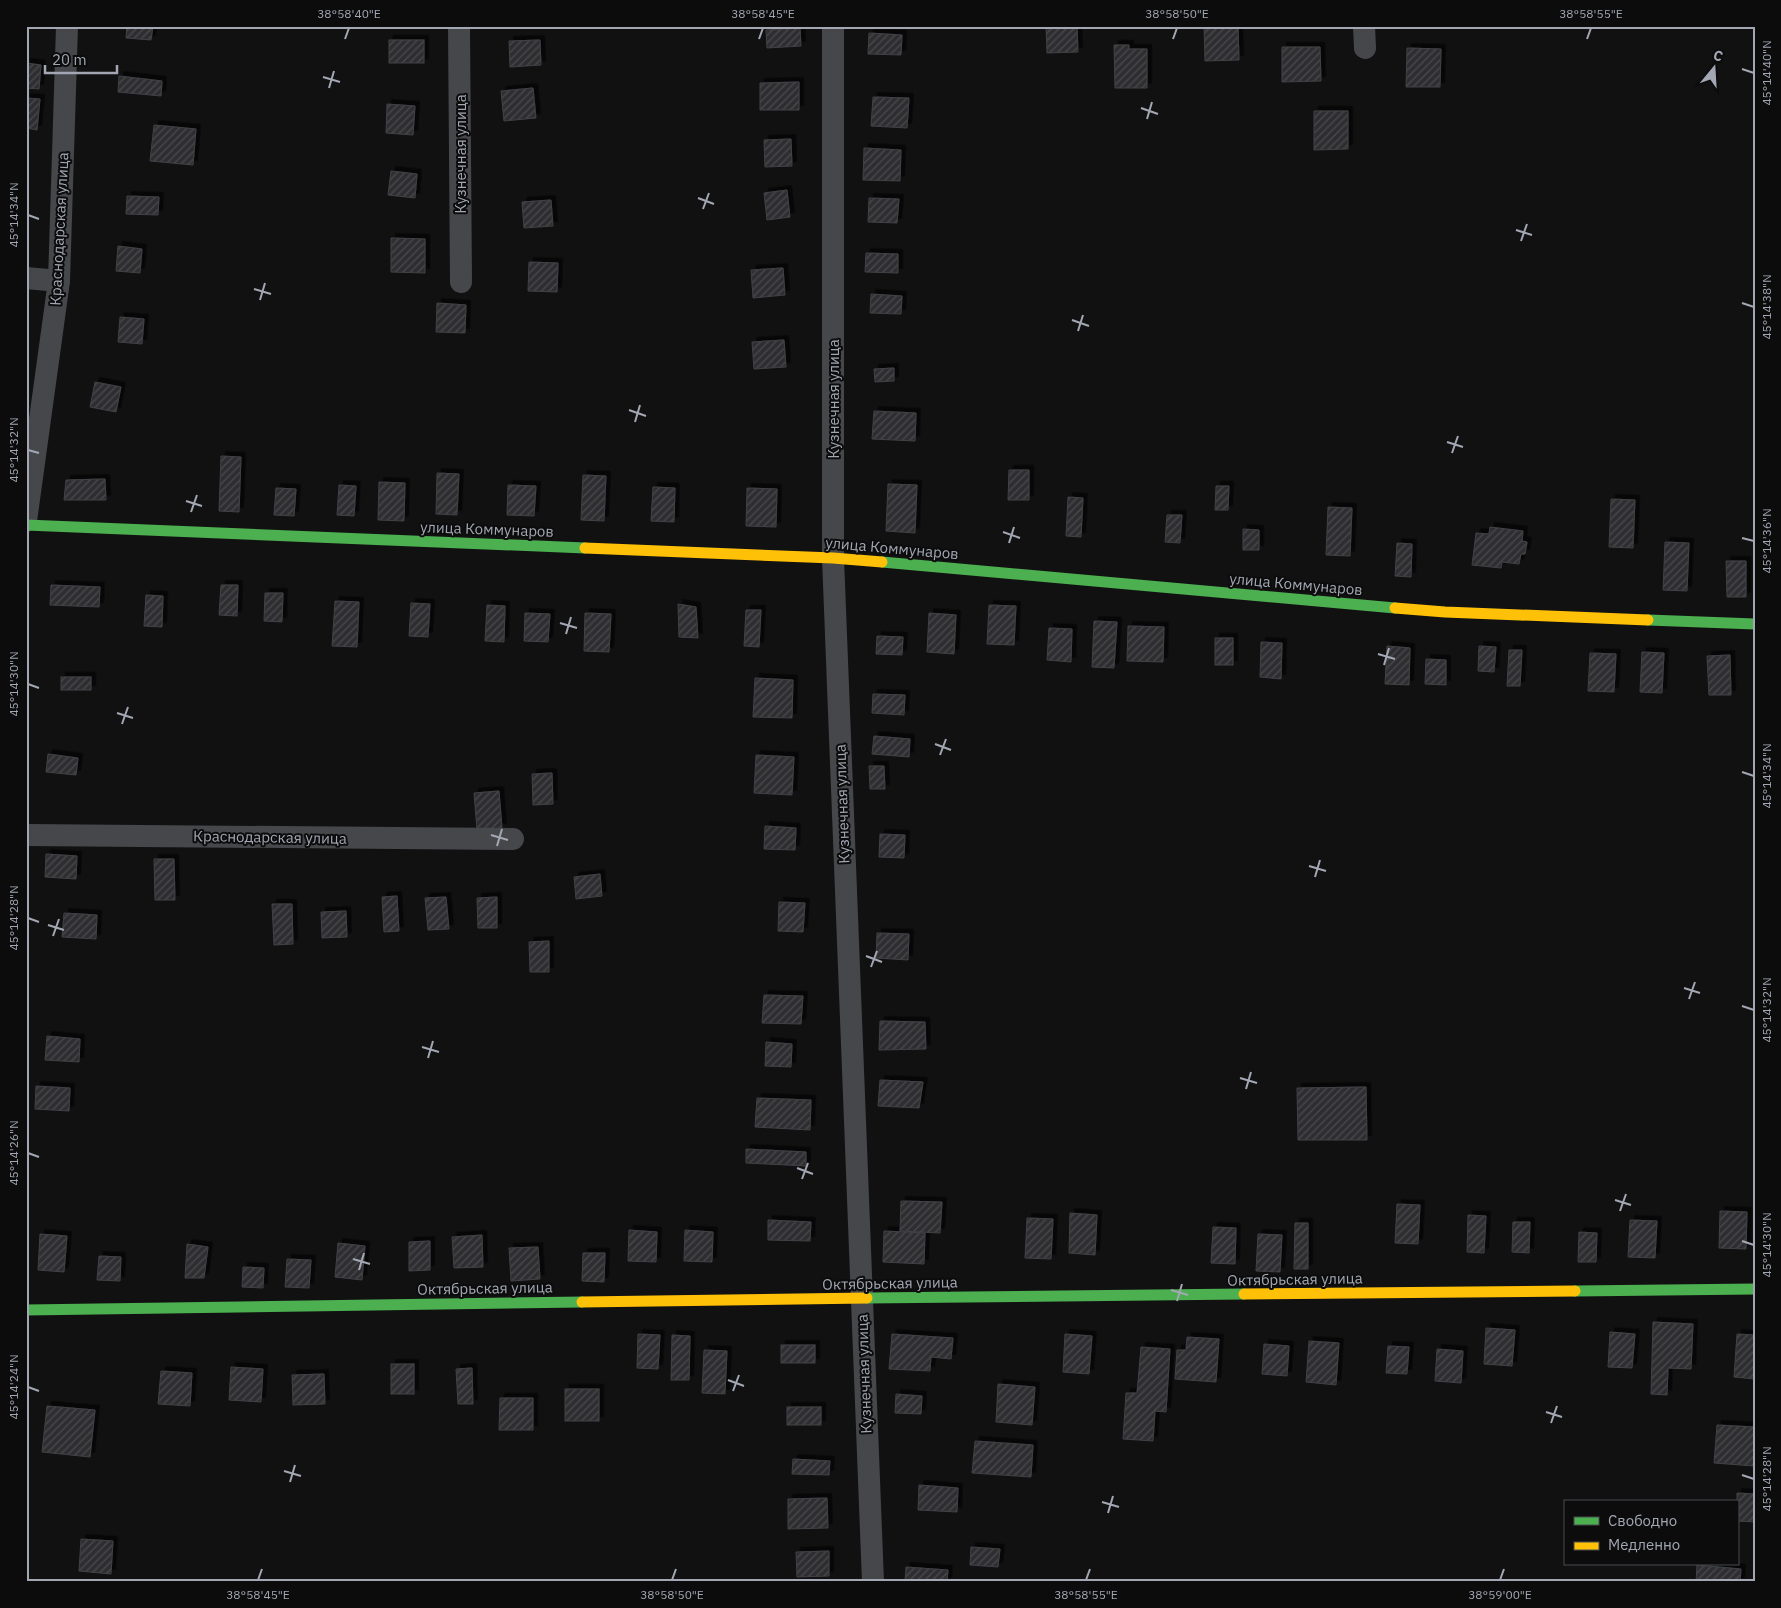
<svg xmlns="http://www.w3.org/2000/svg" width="1781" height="1608" font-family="'IBM Plex Sans',sans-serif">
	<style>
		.building { fill: url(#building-hatch); stroke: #404246; filter: url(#shadow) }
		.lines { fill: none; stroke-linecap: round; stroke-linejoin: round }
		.street { stroke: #46474a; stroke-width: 22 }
		.fast { stroke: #4caf50; stroke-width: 11 }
		.slow { stroke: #ffc107; stroke-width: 11 }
		.ticks { fill: none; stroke: #a2a7b3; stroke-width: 2 }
		.labels { text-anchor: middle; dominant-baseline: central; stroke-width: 4; stroke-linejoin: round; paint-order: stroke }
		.street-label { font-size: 15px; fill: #a2a7b3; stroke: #0c0c0d }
		.neatline { fill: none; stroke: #a2a7b3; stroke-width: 2 }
		.ticks-label { font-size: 12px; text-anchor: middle; fill: #a2a7b3 }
	</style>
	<defs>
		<pattern id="building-hatch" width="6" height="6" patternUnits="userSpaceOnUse" patternTransform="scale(1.25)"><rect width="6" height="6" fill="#2f2f31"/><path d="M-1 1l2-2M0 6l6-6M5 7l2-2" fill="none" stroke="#4a4a4c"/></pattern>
		<filter id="shadow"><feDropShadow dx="4.5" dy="-4.5" stdDeviation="0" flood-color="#0009"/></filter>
	</defs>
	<rect width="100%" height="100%" fill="#111112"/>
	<g class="building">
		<path d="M127,26H153L151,40L126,38Z"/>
		<path d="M1046,26H1077L1078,52L1047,53Z"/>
		<path d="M1204,26H1238L1239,60L1205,61Z"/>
		<path d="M800,28L801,46L767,48L766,30Z"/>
		<path d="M869,33L902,35L901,55L868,54Z"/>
		<rect x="389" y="40" width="35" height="23"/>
		<path d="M540,40L541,65L510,67L509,41Z"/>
		<path d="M1114,45H1129V49H1147V88H1115Z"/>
		<path d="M1282,47H1320L1321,81L1282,82Z"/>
		<path d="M1407,48L1441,49L1440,87H1406Z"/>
		<path d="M26,63L41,65L39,89L26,88Z"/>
		<path d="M119,76L162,81L161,96L118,92Z"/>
		<path d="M799,82V110H760V83Z"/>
		<path d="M533,88L536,118L504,121L501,91Z"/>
		<path d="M873,97L909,98L907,128L871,126Z"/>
		<path d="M26,98L40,99L37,130L26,128Z"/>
		<path d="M387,104L415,106L413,135L386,133Z"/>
		<path d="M1314,111H1348V149L1314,150Z"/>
		<path d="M154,125L196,129L193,165L150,161Z"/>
		<path d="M791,139L792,166L765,167L764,140Z"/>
		<path d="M864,148L901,150L900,181L863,180Z"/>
		<path d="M391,171L417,174L415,198L388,195Z"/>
		<path d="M787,190L790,217L767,220L764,193Z"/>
		<path d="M127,196L159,197L158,215L126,214Z"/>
		<path d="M869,198L899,199L897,223L868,222Z"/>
		<path d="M551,200L553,226L524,228L522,202Z"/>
		<path d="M391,238L425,239V273L391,272Z"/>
		<path d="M118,246L142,249L140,273L116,271Z"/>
		<path d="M866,253L898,254V273L865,272Z"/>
		<path d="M529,262L558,263L557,292L528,291Z"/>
		<path d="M783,268L785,295L753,298L751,270Z"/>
		<path d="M871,294L902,296L901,314L870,313Z"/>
		<path d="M437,303L466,305L465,333L436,332Z"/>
		<path d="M120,317L144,319L142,344L118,342Z"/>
		<path d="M784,340L786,367L754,369L752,342Z"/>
		<path d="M894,368V381L875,382L874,369Z"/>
		<path d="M95,382L121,387L116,412L90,407Z"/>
		<path d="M874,411L916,413L915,441L872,439Z"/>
		<path d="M221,456L241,457L239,512L219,511Z"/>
		<path d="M1009,470H1029V500H1008Z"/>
		<path d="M437,473L459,474L457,515L436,514Z"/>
		<path d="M583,475L606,476L604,521L581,520Z"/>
		<path d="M105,479L106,500H64L66,480Z"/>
		<path d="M379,482L405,483L404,521L378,520Z"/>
		<path d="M888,484L917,485L915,533L886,531Z"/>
		<path d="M339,485L356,486L354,516L337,515Z"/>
		<path d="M508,485L536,486L534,516L507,515Z"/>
		<path d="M1216,486H1229L1228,510H1215Z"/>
		<path d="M653,487L675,488L674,522L651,521Z"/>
		<path d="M276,488L296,489L294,516L274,515Z"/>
		<path d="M747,488L777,489L776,527L746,526Z"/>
		<path d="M1068,497L1083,498L1081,537L1066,536Z"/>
		<path d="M1611,499L1635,500L1633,548L1609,547Z"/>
		<path d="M1328,507L1352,508L1350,556L1326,555Z"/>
		<path d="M1167,515H1182L1180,543L1165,542Z"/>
		<path d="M1490,527L1523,531L1522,541L1527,542L1525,554H1521L1519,564L1502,562L1501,568L1472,565L1476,533L1489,534Z"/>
		<path d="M1243,529L1259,530V550H1243Z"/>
		<path d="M1665,542L1689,543L1687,591L1663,590Z"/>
		<path d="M1397,543L1412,544L1411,577L1395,576Z"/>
		<path d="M1726,561H1746V597H1727Z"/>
		<path d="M51,585L100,587L99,607L50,605Z"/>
		<path d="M221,585H238L237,616L219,615Z"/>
		<path d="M265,593H283L282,622L264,621Z"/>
		<path d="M146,595L163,596L162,627L144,626Z"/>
		<path d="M335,601L359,602L357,647L332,646Z"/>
		<path d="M411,603L430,604L428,637L409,636Z"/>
		<path d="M678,604L696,607L698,638L679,637Z"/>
		<path d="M487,605L505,606L504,642L485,641Z"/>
		<path d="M989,605L1016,606L1014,645L987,644Z"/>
		<path d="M746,610H761L759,647L744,646Z"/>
		<path d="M525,613L550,614L548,642L524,641Z"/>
		<path d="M585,613L611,614L609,652L584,651Z"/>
		<path d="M929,613L956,615L954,654L927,652Z"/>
		<path d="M1094,621L1117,622L1114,668L1092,667Z"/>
		<path d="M1128,626L1164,627L1163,662L1127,661Z"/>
		<path d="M1049,628L1072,629L1071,662L1047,660Z"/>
		<path d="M877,636L903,637L902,655L876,654Z"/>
		<rect x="1215" y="638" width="18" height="27"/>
		<path d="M1261,642L1282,643L1281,679L1260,677Z"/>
		<path d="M1387,646L1410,648L1409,685L1385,684Z"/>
		<path d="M1479,646L1496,647L1494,672L1478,671Z"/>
		<path d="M1509,650H1522L1520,686H1507Z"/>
		<path d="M1642,652L1664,653L1662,693L1640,692Z"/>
		<path d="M1590,653L1616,654L1614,692L1588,691Z"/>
		<path d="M1730,655L1731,695H1709L1707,656Z"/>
		<path d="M1426,659L1446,660V685L1425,684Z"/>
		<rect x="61" y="677" width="30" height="13"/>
		<path d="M755,678L793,680L792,718L753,717Z"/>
		<path d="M873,694L905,695L904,715L872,713Z"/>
		<path d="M874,736L910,739L909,757L872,754Z"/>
		<path d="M48,754L78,758L76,775L46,772Z"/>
		<path d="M756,755L794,757L792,795L754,793Z"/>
		<path d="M869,766H884L885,789H870Z"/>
		<path d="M552,773L553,804L533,805L532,774Z"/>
		<path d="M499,791L502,828L477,830L474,793Z"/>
		<path d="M765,826L796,828L795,850L764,849Z"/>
		<path d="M880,834L905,835L904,858L879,857Z"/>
		<path d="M46,854L77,856L76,879L45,877Z"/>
		<path d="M154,859H174L175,900H155Z"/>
		<path d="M600,874L602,896L576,899L574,877Z"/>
		<path d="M397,896L399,931L384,932L382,897Z"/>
		<path d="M446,897L449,929L428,930L425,898Z"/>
		<path d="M497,897V928H478L477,898Z"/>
		<path d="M779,902L805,903L803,932L778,931Z"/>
		<path d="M272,904H292L293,944L274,945Z"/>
		<path d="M346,911L347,937L322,938L321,912Z"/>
		<path d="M64,913L97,915L96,939L62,937Z"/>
		<path d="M877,933L909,934L908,960L876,958Z"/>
		<path d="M549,941V972H530L529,942Z"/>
		<path d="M764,995L803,996L801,1024L762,1023Z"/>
		<path d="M880,1021L925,1022L926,1049L879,1050Z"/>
		<path d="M47,1036L80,1039L79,1062L45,1060Z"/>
		<path d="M766,1042L792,1044L791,1067L765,1066Z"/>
		<path d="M880,1080L923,1082L919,1108L878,1106Z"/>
		<path d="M36,1086L70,1088L69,1111L35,1109Z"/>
		<path d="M1366,1087L1367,1140H1298L1297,1088Z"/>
		<path d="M757,1098L811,1100L810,1130L755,1127Z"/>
		<path d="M746,1149L806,1152V1166L746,1163Z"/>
		<path d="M901,1201L942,1202L940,1233L900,1231Z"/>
		<path d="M1397,1204L1420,1205L1418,1244L1395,1243Z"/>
		<path d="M1720,1211L1747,1212L1746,1249L1719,1248Z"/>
		<path d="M1070,1213L1097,1215L1095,1255L1069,1253Z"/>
		<path d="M1468,1215L1486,1216L1484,1253L1467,1252Z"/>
		<path d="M1027,1218L1053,1219L1051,1259L1025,1258Z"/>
		<path d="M768,1220L811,1222L810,1241L768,1240Z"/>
		<path d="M1630,1220L1657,1221L1655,1258L1628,1257Z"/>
		<path d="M1513,1222H1530L1529,1253L1512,1252Z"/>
		<path d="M1295,1223H1308V1269H1294Z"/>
		<path d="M1213,1227L1236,1228L1235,1264L1211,1263Z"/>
		<path d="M629,1230L657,1232L656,1262L628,1261Z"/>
		<path d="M685,1230L713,1232L712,1262L684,1261Z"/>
		<path d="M884,1231L925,1233L924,1264L883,1262Z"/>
		<path d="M1579,1232L1597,1233L1596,1262H1578Z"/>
		<path d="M40,1234L67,1236L64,1272L38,1270Z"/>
		<path d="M1258,1234L1282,1235L1280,1272L1256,1271Z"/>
		<path d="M482,1235L483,1267L454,1268L452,1237Z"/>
		<path d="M430,1241V1270L409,1271V1242Z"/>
		<path d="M338,1243L365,1246L362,1280L335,1277Z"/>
		<path d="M187,1244L208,1247L204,1278H185Z"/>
		<path d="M538,1247L540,1279L511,1281L509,1248Z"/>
		<path d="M583,1253H605L604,1282L582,1281Z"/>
		<path d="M99,1256L121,1257L120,1281L97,1280Z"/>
		<path d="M287,1259L311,1260L309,1288L285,1287Z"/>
		<path d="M243,1267L264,1268L263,1288L242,1287Z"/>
		<path d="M1653,1322L1693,1324L1691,1369L1668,1368L1667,1395L1651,1394Z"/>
		<path d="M1486,1328L1515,1330L1512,1366L1484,1364Z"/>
		<path d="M1610,1332L1635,1334L1632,1368L1608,1367Z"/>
		<path d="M638,1334L660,1335L658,1369L637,1368Z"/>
		<path d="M892,1334L953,1338L951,1359L931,1357L930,1371L889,1369Z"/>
		<path d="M1065,1334L1092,1336L1089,1374L1063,1372Z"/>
		<path d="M1737,1334L1755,1335V1379L1734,1377Z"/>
		<path d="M672,1335L690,1336L689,1380H671Z"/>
		<path d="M1187,1337L1219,1339L1216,1382L1175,1379L1177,1350H1186Z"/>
		<path d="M1309,1341L1339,1343L1336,1385L1306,1382Z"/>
		<path d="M1264,1344L1289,1346L1287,1376L1262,1374Z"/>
		<rect x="781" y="1345" width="34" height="18"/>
		<path d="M1388,1346L1409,1347L1407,1374L1386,1373Z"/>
		<path d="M1141,1347L1170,1349L1166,1412L1155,1411L1153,1441L1123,1439L1126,1393H1137Z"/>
		<path d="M1437,1349L1463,1351L1461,1383L1435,1381Z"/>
		<path d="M704,1350L727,1351L725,1394L702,1393Z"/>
		<rect x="391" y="1364" width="23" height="30"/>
		<path d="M231,1367L263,1369L261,1402L229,1400Z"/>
		<path d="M472,1368L473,1404H458L456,1369Z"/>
		<path d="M161,1371L192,1373L190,1406L158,1404Z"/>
		<path d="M324,1374L325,1404L293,1405L292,1375Z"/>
		<path d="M998,1384L1035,1387L1032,1425L996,1422Z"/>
		<rect x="565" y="1389" width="34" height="32"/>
		<path d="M896,1394L922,1396L921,1414L895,1413Z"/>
		<path d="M500,1398H533V1430H499Z"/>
		<path d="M47,1406L95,1410L90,1457L42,1452Z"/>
		<rect x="787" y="1407" width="34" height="18"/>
		<path d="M1717,1425L1755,1427L1754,1466L1714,1463Z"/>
		<path d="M975,1441L1033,1445L1031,1477L972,1473Z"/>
		<path d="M793,1459L830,1461L829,1475L792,1474Z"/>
		<path d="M919,1485L958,1488L957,1512L918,1510Z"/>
		<path d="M1737,1493L1755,1494V1522L1737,1521Z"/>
		<path d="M827,1498L828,1528L788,1529V1499Z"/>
		<path d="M81,1539L113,1541L111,1574L79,1571Z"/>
		<path d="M971,1547L1000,1549L998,1567L970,1565Z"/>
		<path d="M829,1551V1576L797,1577L796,1552Z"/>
		<path d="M1697,1565L1741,1569L1740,1582H1696Z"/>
		<path d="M906,1567L948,1570L947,1582H905Z"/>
	</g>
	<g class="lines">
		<g class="street">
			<path d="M459,26L461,282"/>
			<path d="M833,26V558L873,1582"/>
			<path d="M1364,26L1365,48"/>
			<path d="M26,278L59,281"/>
			<path d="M26,521L59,281L67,26"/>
			<path d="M26,835L513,839"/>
		</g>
		<g class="fast">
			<path d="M26,525L585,548"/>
			<path d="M882,562L1395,608"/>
			<path d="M1648,620L1755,624"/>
			<path d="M1575,1291L1755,1289"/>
			<path d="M867,1298L1244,1294"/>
			<path d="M26,1310L582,1302"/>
		</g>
		<g class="slow">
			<path d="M585,548L833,558L882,562"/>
			<path d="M1395,608L1445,612L1648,620"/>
			<path d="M1244,1294L1575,1291"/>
			<path d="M582,1302L867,1298"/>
		</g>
	</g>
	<path class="ticks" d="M345,39L349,28M759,39L763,28M1173,39L1177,28M1587,39L1591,28M1742,69L1754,73M323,77L340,82M329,88L334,71M1141,108L1158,114M1147,119L1152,102M698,198L714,204M703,209L709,193M28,215L39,219M1516,230L1532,235M1521,241L1527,224M254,289L271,294M260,300L265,283M1742,303L1754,307M1072,320L1089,326M1078,331L1083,315M629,410L646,416M635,422L640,405M1447,442L1463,447M28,450L39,453M1452,453L1458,436M186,501L202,506M191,512L197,495M1003,532L1020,538M1742,538L1754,541M1009,543L1014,527M560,623L577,628M566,634L571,617M1378,654L1395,659M1384,665L1389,648M28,684L39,688M117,713L133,718M122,724L128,707M935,744L951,750M940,755L946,739M1742,772L1754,776M491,835L508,840M497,846L502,829M1309,866L1326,871M1315,877L1320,860M28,918L39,922M48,925L64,930M53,936L59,919M866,956L882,962M871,967L877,951M1684,988L1700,993M1689,999L1695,982M1742,1006L1754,1010M422,1047L439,1052M428,1058L433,1041M1240,1078L1257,1083M1246,1089L1251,1072M28,1153L39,1157M797,1168L813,1174M802,1179L808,1163M1615,1200L1631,1205M1620,1211L1626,1194M1742,1241L1754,1245M353,1259L370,1264M359,1270L364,1253M1171,1290L1188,1295M1177,1301L1182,1284M728,1380L744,1386M28,1387L39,1391M733,1391L739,1375M1546,1412L1562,1417M1551,1423L1557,1406M284,1471L301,1476M1742,1475L1754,1479M290,1482L295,1465M1102,1502L1119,1507M1108,1513L1113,1496M258,1580L262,1569M672,1580L676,1569M1086,1580L1090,1569M1500,1580L1504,1569"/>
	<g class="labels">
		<g class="street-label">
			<text transform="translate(460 154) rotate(-90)">Кузнечная улица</text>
			<text transform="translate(59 229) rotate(-87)">Краснодарская улица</text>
			<text transform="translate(833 399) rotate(-90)">Кузнечная улица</text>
			<text transform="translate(487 529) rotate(2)">улица Коммунаров</text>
			<text transform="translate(892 548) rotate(5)">улица Коммунаров</text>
			<text transform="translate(1296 584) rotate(5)">улица Коммунаров</text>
			<text transform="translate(842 804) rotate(-92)">Кузнечная улица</text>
			<text transform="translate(270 837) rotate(1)">Краснодарская улица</text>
			<text transform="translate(1295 1279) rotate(-1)">Октябрьская улица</text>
			<text transform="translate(890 1283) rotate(-1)">Октябрьская улица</text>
			<text transform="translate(485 1288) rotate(-1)">Октябрьская улица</text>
			<text transform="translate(864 1374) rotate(-92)">Кузнечная улица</text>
		</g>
	</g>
	<rect width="1781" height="1608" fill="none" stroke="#0c0c0d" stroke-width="55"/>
	<rect x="1564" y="1500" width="175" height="65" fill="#0c0c0d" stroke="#484a4f"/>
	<rect x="1574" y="1517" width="25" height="8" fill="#4caf50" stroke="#484a4f"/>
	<text x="1608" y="1526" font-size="15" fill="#a2a7b3">Свободно</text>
	<rect x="1574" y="1542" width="25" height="8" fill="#ffc107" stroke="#484a4f"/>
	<text x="1608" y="1550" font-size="15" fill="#a2a7b3">Медленно</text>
	<g transform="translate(1714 68) rotate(18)" stroke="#0c0c0d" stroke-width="4" paint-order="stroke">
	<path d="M0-4L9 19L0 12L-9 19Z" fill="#a2a7b3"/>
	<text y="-8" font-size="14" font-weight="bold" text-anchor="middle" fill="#a2a7b3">С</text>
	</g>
	<path d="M45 65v8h72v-8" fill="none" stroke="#a2a7b3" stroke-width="2.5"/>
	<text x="52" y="65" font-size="15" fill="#a2a7b3" stroke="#0c0c0d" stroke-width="4" paint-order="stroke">20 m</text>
	<rect x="28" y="28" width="1726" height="1552" class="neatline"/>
	<g class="ticks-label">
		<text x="349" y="18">38°58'40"E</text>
		<text x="763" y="18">38°58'45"E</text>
		<text x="1177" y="18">38°58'50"E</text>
		<text x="1591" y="18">38°58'55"E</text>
		<text transform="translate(1767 73) rotate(-90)" y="4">45°14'40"N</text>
		<text transform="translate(14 215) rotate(-90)" y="4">45°14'34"N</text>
		<text transform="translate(1767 307) rotate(-90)" y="4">45°14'38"N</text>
		<text transform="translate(14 450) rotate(-90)" y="4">45°14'32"N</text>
		<text transform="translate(1767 541) rotate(-90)" y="4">45°14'36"N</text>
		<text transform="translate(14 684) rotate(-90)" y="4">45°14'30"N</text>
		<text transform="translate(1767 776) rotate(-90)" y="4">45°14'34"N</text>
		<text transform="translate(14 918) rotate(-90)" y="4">45°14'28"N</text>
		<text transform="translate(1767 1010) rotate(-90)" y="4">45°14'32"N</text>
		<text transform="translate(14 1153) rotate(-90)" y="4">45°14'26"N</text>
		<text transform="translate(1767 1245) rotate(-90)" y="4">45°14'30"N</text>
		<text transform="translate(14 1387) rotate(-90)" y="4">45°14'24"N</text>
		<text transform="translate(1767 1479) rotate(-90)" y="4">45°14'28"N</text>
		<text x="258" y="1599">38°58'45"E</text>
		<text x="672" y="1599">38°58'50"E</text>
		<text x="1086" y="1599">38°58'55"E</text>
		<text x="1500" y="1599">38°59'00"E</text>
	</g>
</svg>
